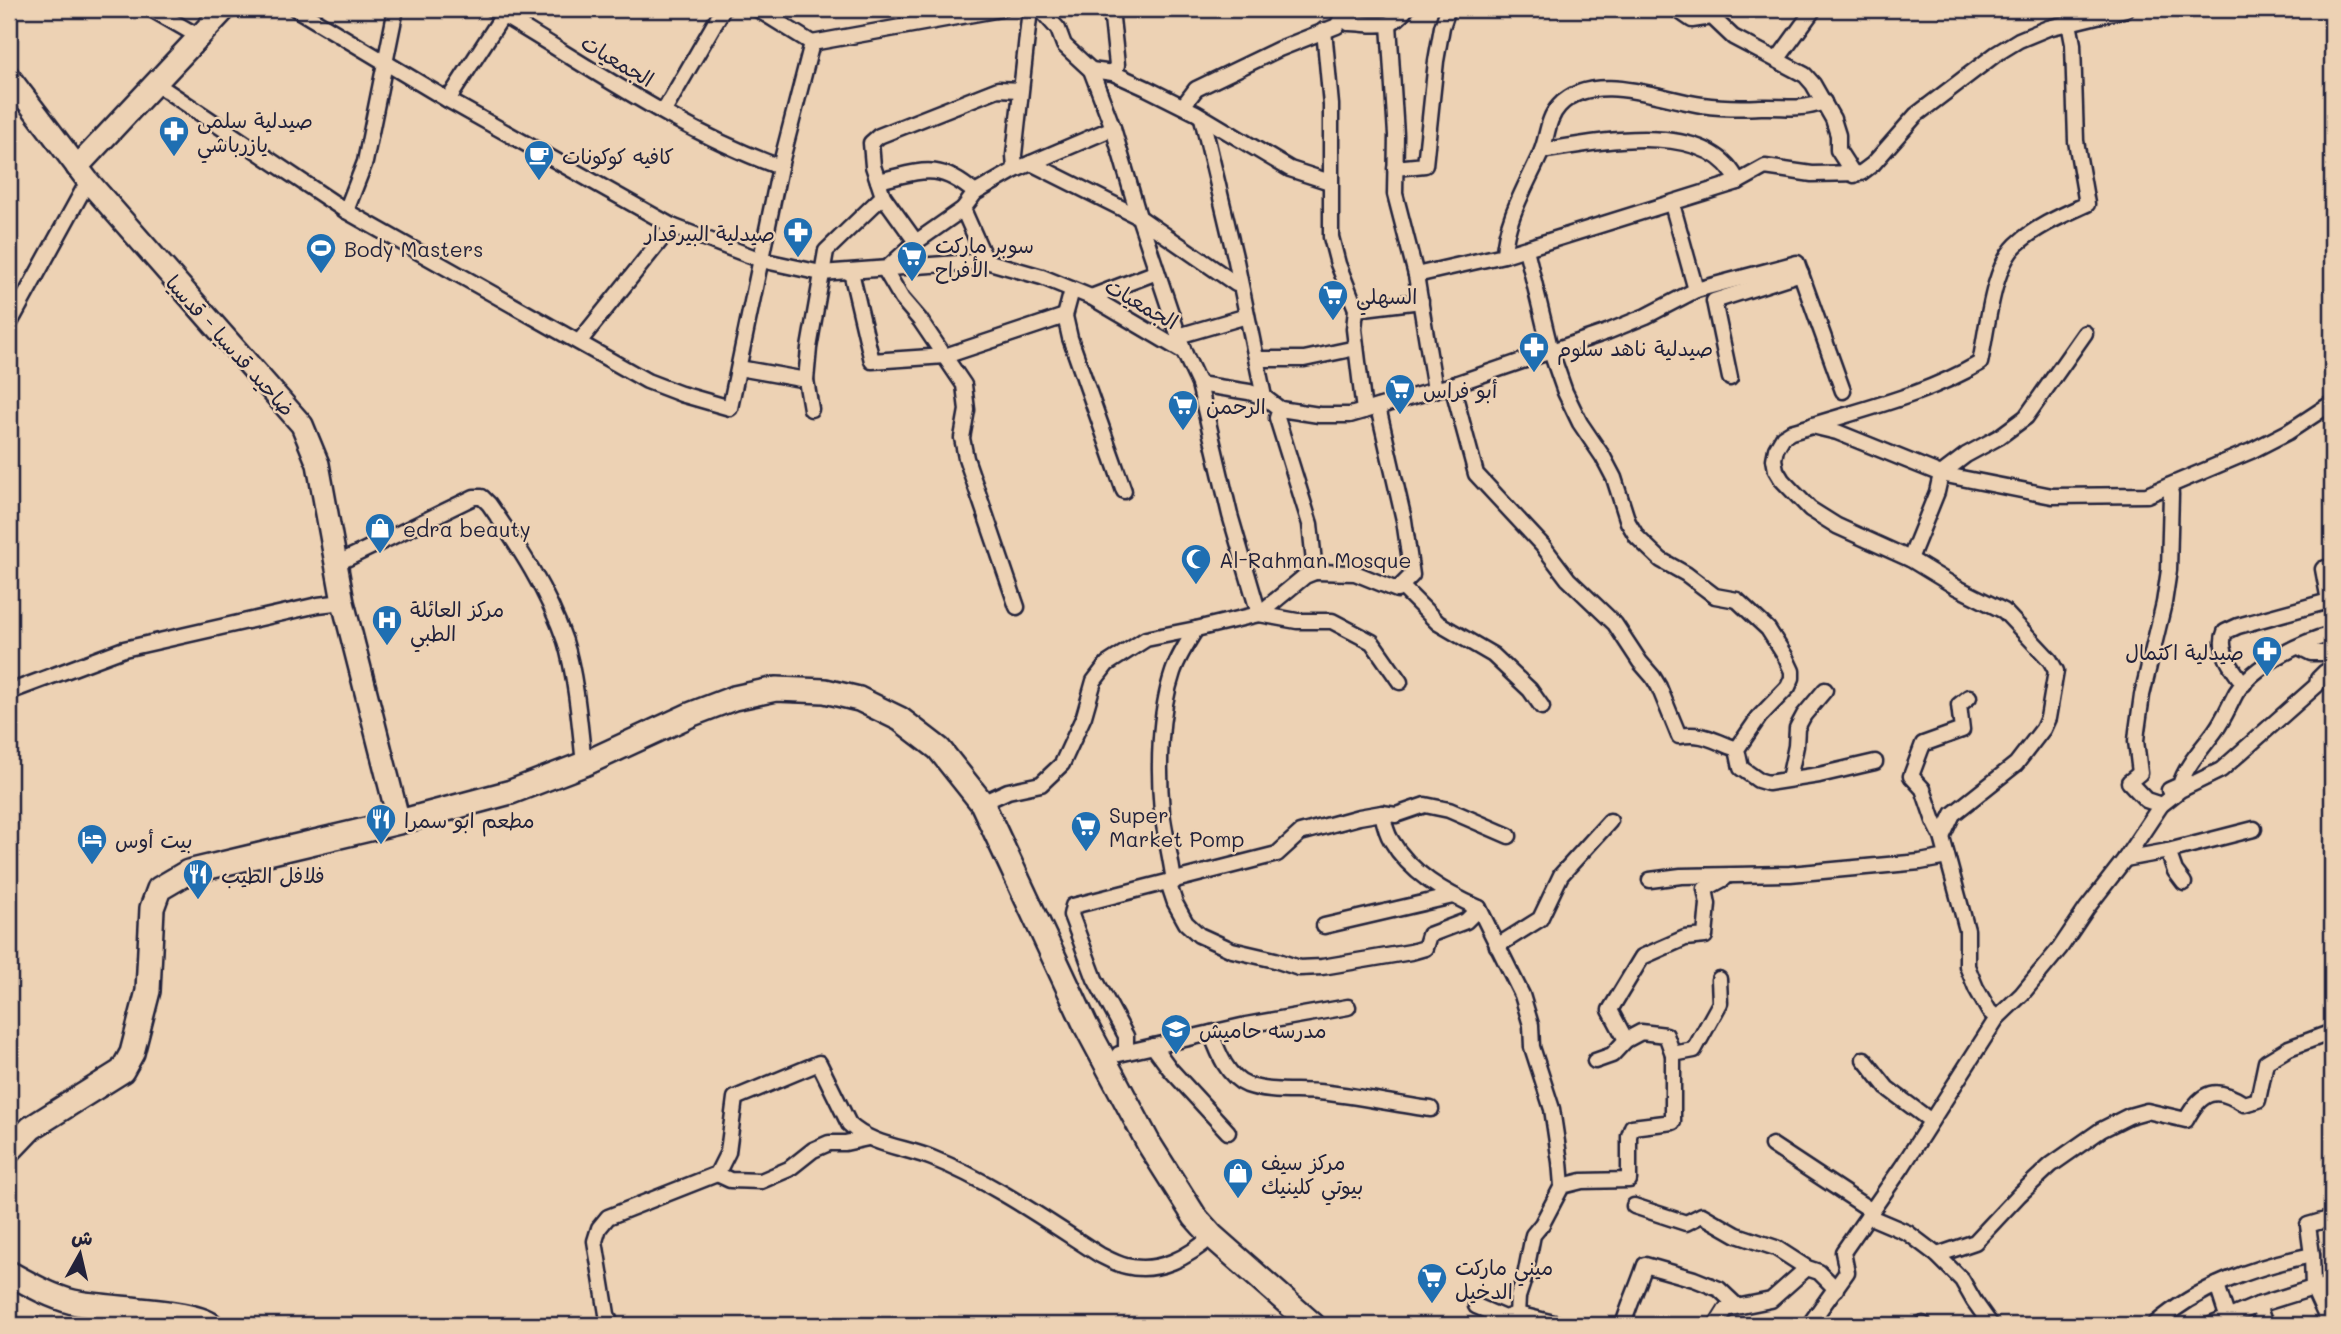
<svg xmlns="http://www.w3.org/2000/svg" width="2341" height="1334" font-family="Mali,'Playpen Sans Arabic',sans-serif">
	<style>
		.lines { fill: none; stroke-linecap: round; stroke-linejoin: round }
		.minor-casing { stroke: #22223b; stroke-width: 19 }
		.secondary-casing { stroke: #22223b; stroke-width: 26 }
		.primary-casing { stroke: #22223b; stroke-width: 28 }
		.minor { stroke: #edd2b4; stroke-width: 14 }
		.secondary { stroke: #edd2b4; stroke-width: 21 }
		.primary { stroke: #edd2b4; stroke-width: 23 }
		.labels { text-anchor: middle; dominant-baseline: central; stroke-width: 5; stroke-linejoin: round; paint-order: stroke }
		.street-label { font-size: 21px; fill: #22223b; stroke: #edd2b4 }
		.poi-label { font-size: 21px; fill: #22223b; stroke: #edd2b4; text-anchor: start }
	</style>
	<rect width="100%" height="100%" fill="#edd2b4"/>
	<filter id="ink" filterUnits="userSpaceOnUse"><feTurbulence type="fractalNoise" baseFrequency=".0143" numOctaves="2"/><feDisplacementMap in="SourceGraphic" scale="14" xChannelSelector="R" yChannelSelector="G"/><feConvolveMatrix kernelMatrix="1 2 1 2 8 2 1 2 1" color-interpolation-filters="sRGB"/></filter>
	<g filter="url(#ink)">
		<g class="lines">
			<g class="minor-casing">
				<g id="minor">
					<path d="M151,9L198,36"/>
					<path d="M296,9L448,100L672,226L761,260L821,273L986,261L1042,277L1091,297L1184,352"/>
					<path d="M757,9L812,43L1001,9"/>
					<path d="M1030,9L1014,155L1015,170L1113,128"/>
					<path d="M1040,9L1058,29L1064,45L1091,70L1113,128L1139,217L1184,352L1199,384"/>
					<path d="M1111,9L1117,65L1113,73"/>
					<path d="M1676,9L1692,20L1712,17L1733,37L1805,75L1813,84L1833,119L1838,135V150L1854,175"/>
					<path d="M1389,24L1396,135L1395,194L1416,275L1435,390"/>
					<path d="M1324,30L1331,105V237L1338,264L1356,309L1354,329L1364,411"/>
					<path d="M1777,60L1814,9"/>
					<path d="M1091,70L1113,73L1146,88L1196,113L1290,169L1330,182"/>
					<path d="M155,83L346,211L647,381L681,394L730,408L780,167C677,130 586,64 492,9"/>
					<path d="M448,100L507,9"/>
					<path d="M1183,106L1196,89L1279,49L1337,26L1344,13L1349,23C1372,23 1391,32 1406,9"/>
					<path d="M664,111L723,9"/>
					<path d="M1202,118L1236,261L1264,397"/>
					<path d="M1542,151C1596,142 1710,118 1738,182"/>
					<path d="M1031,163L1139,217L1236,284L1240,283"/>
					<path d="M780,167L812,43"/>
					<path d="M1395,168L1425,165L1436,61L1442,27L1448,9"/>
					<path d="M878,181C922,171 938,161 975,193"/>
					<path d="M1672,204L1696,290"/>
					<path d="M963,209L986,261"/>
					<path d="M346,211L365,162L396,9"/>
					<path d="M916,242L883,196L873,166L871,143L879,136L998,89L1020,90"/>
					<path d="M1526,249L1551,352L1565,392L1580,423L1603,457L1614,478L1628,522L1637,537L1661,560L1686,574L1715,596L1737,600L1768,629L1785,656L1792,671V678L1788,687L1759,717L1737,749L1741,768L1758,780L1768,783L1819,775L1875,762"/>
					<path d="M1504,255C1505,221 1526,186 1540,155C1548,139 1546,120 1559,106C1592,70 1661,99 1702,105C1722,108 1741,108 1761,107C1788,106 1797,111 1824,102"/>
					<path d="M885,270L902,299L920,320L964,385L967,410L962,438L966,458L1017,607"/>
					<path d="M885,270L916,242L963,209L975,193L1015,170"/>
					<path d="M851,272L872,361L945,356L1065,316"/>
					<path d="M1416,275L1504,255L1738,182L1765,167L1812,174L1861,173L1873,164L1916,115L1996,54L2019,40L2048,28L2126,9"/>
					<path d="M1072,290L1065,316L1070,338L1124,491"/>
					<path d="M1091,297L1157,272"/>
					<path d="M1356,309L1421,301"/>
					<path d="M9,325L88,181"/>
					<path d="M1178,336L1247,316"/>
					<path d="M579,342L672,226"/>
					<path d="M1257,359H1304L1356,348"/>
					<path d="M739,368L806,380"/>
					<path d="M1730,378L1714,301L1801,273"/>
					<path d="M1452,385L1476,474L1543,546L1568,579L1615,624L1640,662L1653,677L1659,687L1679,736C1706,732 1712,741 1737,749"/>
					<path d="M811,409L806,380L809,348L826,251L883,196"/>
					<path d="M1813,425C1871,407 1927,394 1980,363C1987,331 1992,268 2016,245C2035,227 2063,215 2087,204L2076,141L2073,44L2069,23"/>
					<path d="M1910,559L1937,492L1941,474L1966,455L1999,437L2026,417L2085,333"/>
					<path d="M336,564L474,497H482L489,504C519,547 548,591 565,641C576,676 580,727 584,764"/>
					<path d="M1315,572L1355,573L1397,590L1412,575L1404,520L1378,407"/>
					<path d="M1401,586L1438,623L1493,655L1530,690L1542,707"/>
					<path d="M1259,614L1305,576L1315,572L1310,524L1277,418L1280,409"/>
					<path d="M1259,614L1297,621H1332L1372,642L1400,682"/>
					<path d="M2299,647L2311,653H2332"/>
					<path d="M2244,684C2233,670 2217,650 2225,632L2238,626L2329,601L2323,569L2332,566"/>
					<path d="M9,692L124,649L318,605L343,602"/>
					<path d="M1969,697L1959,705L1962,730L1923,744L1911,776L1923,789L1934,821L1942,837L1967,930V966L1976,988L1989,1011L1997,1018"/>
					<path d="M1789,779L1796,746L1797,728L1804,715L1825,690"/>
					<path d="M2169,790L2180,785C2186,765 2202,749 2215,731C2224,719 2229,706 2236,693C2254,665 2301,642 2332,634"/>
					<path d="M982,803L1008,791L1041,784L1062,764L1084,716L1094,681L1107,664L1146,639L1196,629"/>
					<path d="M2161,805L2146,800L2129,782L2140,773L2136,741L2137,731L2142,695L2164,603L2169,570L2171,494L2169,486"/>
					<path d="M1382,813C1384,822 1386,832 1391,840C1410,873 1445,893 1479,908L1522,995L1531,1025L1532,1047L1552,1109L1560,1162L1562,1186L1542,1224L1533,1235L1525,1276L1518,1297L1517,1314"/>
					<path d="M1942,837L1953,814L2016,764L2043,729L2048,718L2056,671L2050,660L2004,611L1956,587L1910,559L1837,526L1810,509L1782,480L1776,470L1774,459L1776,449L1783,437L1791,432L1812,426L1837,432L1941,474L2052,496L2147,495L2251,451L2288,432L2332,403"/>
					<path d="M2168,851L2175,871L2184,883"/>
					<path d="M2125,859L2168,851L2254,829"/>
					<path d="M1650,880L1681,876L1790,874L1920,862L1947,857"/>
					<path d="M1168,882L1175,903L1186,923L1199,935L1232,950L1275,960L1299,968L1322,967L1411,952L1425,948L1429,935L1466,921L1479,908"/>
					<path d="M1174,882C1171,858 1165,835 1162,812C1158,769 1159,713 1173,672C1178,657 1187,643 1196,629L1259,614L1230,515L1199,384L1249,392L1264,397L1280,409L1319,415H1350L1452,385L1607,332L1646,316L1696,290L1797,263L1843,391"/>
					<path d="M1324,926L1453,896"/>
					<path d="M1497,946L1540,919L1561,875L1610,821"/>
					<path d="M1211,1033C1218,1052 1227,1077 1247,1085C1269,1093 1295,1090 1318,1092C1355,1095 1393,1104 1431,1109"/>
					<path d="M1626,1040L1610,1010L1642,957L1685,938L1705,936L1708,904L1705,889L1725,878"/>
					<path d="M1153,1046L1170,1069L1228,1132"/>
					<path d="M1126,1051V1036L1095,979L1071,915L1073,906L1277,854L1300,833L1359,817L1382,813L1396,815L1425,805L1449,810L1509,836"/>
					<path d="M1119,1054L1246,1025L1348,1007"/>
					<path d="M1864,1059L1887,1088L1931,1121"/>
					<path d="M1595,1061L1612,1055L1626,1040L1641,1032L1666,1035L1673,1054"/>
					<path d="M1772,1145L1872,1211"/>
					<path d="M717,1174L730,1180L761,1181L789,1169L813,1150L829,1143H845L868,1138"/>
					<path d="M1562,1186L1582,1181L1629,1180V1136L1632,1127L1673,1122V1054L1694,1050L1720,1003L1719,979"/>
					<path d="M1634,1206L1686,1223L1702,1215L1737,1235L1776,1248L1807,1268L1819,1272L1836,1289"/>
					<path d="M1868,1216L1908,1233L1937,1255L1962,1280L1974,1301L1991,1325"/>
					<path d="M2332,1218L2308,1225L2312,1255L2313,1288L2332,1286"/>
					<path d="M1937,1255L1975,1242L2019,1195L2051,1165L2101,1130L2129,1116L2147,1111L2186,1120C2202,1090 2216,1086 2244,1104L2258,1100L2266,1062L2289,1048L2332,1032"/>
					<path d="M2217,1285L2228,1319"/>
					<path d="M2258,1305L2313,1288L2330,1325"/>
					<path d="M1476,1306L1504,1318L1517,1314L1562,1325"/>
					<path d="M1923,1324L1924,1325"/>
					<path d="M611,1325L607,1314L595,1241L599,1228L608,1217L717,1174L728,1152L735,1098L819,1063L849,1124C871,1145 904,1147 932,1158C992,1182 1047,1221 1100,1255C1108,1259 1117,1264 1126,1266C1158,1274 1189,1257 1212,1236"/>
					<path d="M1623,1325C1629,1305 1638,1286 1645,1265L1694,1279L1719,1289L1737,1306"/>
					<path d="M1716,1325L1726,1309L1771,1300L1807,1268"/>
					<path d="M1809,1325L1847,1272L1843,1252L1902,1167L1997,1018L2022,994L2060,948L2087,908L2125,859L2161,805L2180,790L2221,770L2317,685L2318,679L2325,672L2332,671"/>
					<path d="M2154,1325C2199,1286 2254,1267 2312,1255"/>
					<path d="M2211,1325L2258,1305L2265,1325"/>
				</g>
			</g>
			<g class="secondary-casing">
				<g id="secondary">
					<path d="M9,77L88,181L302,425L318,464L343,602L399,822"/>
					<path d="M77,167L225,9"/>
				</g>
			</g>
			<g class="primary-casing">
				<g id="primary">
					<path d="M9,1151L31,1128L122,1071L132,1053L148,991L152,908L159,889L188,872L399,822L511,792L584,764L692,714L734,698L776,689L825,691L859,699L900,719L939,749L982,803L1086,1026L1149,1144L1195,1217L1212,1236L1313,1325"/>
					<path d="M9,1273C29,1284 50,1296 73,1302C102,1309 193,1310 211,1325"/>
				</g>
			</g>
			<use href="#minor" class="minor"/>
			<use href="#secondary" class="secondary"/>
			<use href="#primary" class="primary"/>
		</g>
	</g>
	<defs>
		<g id="pharmacy-pin" transform="scale(1.575)"><path d="M0 17L-7.5 6A9.5 9.5 0 1 1 7.5 6Z" fill="#1f6fb2" stroke="#edd2b4"/><path d="M-2-6h4v4h4v4h-4v4h-4v-4h-4v-4h4Z" fill="#fff"/></g>
		<g id="cafe-pin" transform="scale(1.575)"><path d="M0 17L-7.5 6A9.5 9.5 0 1 1 7.5 6Z" fill="#1f6fb2" stroke="#edd2b4"/><path d="M-5.5-4.5H6V0H3Q3 3.5 0 3.5H-2.5Q-5.5 3.5-5.5 0ZM3-3.2v2h1.7v-2ZM-6 4.5H4V6H-6Z" fill="#fff"/></g>
		<g id="stadium-pin" transform="scale(1.575)"><path d="M0 17L-7.5 6A9.5 9.5 0 1 1 7.5 6Z" fill="#1f6fb2" stroke="#edd2b4"/><path d="M0-5a6.5 5 0 1 0 0 10a6.5 5 0 1 0 0-10ZM-3.5-1.8h7v3.6h-7Z" fill="#fff"/></g>
		<g id="supermarket-pin" transform="scale(1.575)"><path d="M0 17L-7.5 6A9.5 9.5 0 1 1 7.5 6Z" fill="#1f6fb2" stroke="#edd2b4"/><path d="M-6-5.5h2.5l.6 2H6L4.5 2H-2.5L-4.4-4H-6ZM-1.5 3.2a1.3 1.3 0 1 0 .1 0ZM3 3.2a1.3 1.3 0 1 0 .1 0Z" fill="#fff"/></g>
		<g id="shop-pin" transform="scale(1.575)"><path d="M0 17L-7.5 6A9.5 9.5 0 1 1 7.5 6Z" fill="#1f6fb2" stroke="#edd2b4"/><path d="M-5-2.5h2.3a2.7 3.5 0 0 1 5.4 0H5L5.5 6h-11ZM-1.5-2.5h3a1.5 2.3 0 0 0-3 0Z" fill="#fff"/></g>
		<g id="mosque-pin" transform="scale(1.575)"><path d="M0 17L-7.5 6A9.5 9.5 0 1 1 7.5 6Z" fill="#1f6fb2" stroke="#edd2b4"/><path d="M3.5-4.9A6 6 0 1 0 3.5 4.9A5 5 0 1 1 3.5-4.9Z" fill="#fff"/></g>
		<g id="hospital-pin" transform="scale(1.575)"><path d="M0 17L-7.5 6A9.5 9.5 0 1 1 7.5 6Z" fill="#1f6fb2" stroke="#edd2b4"/><path d="M-5-5h3v3.5h4V-5h3V5h-3V1.5h-4V5h-3Z" fill="#fff"/></g>
		<g id="restaurant-pin" transform="scale(1.575)"><path d="M0 17L-7.5 6A9.5 9.5 0 1 1 7.5 6Z" fill="#1f6fb2" stroke="#edd2b4"/><path d="M-5-6h1v4h1v-4h1v4h1v-4h1v5L-1.5 .5V6h-2V.5L-5-1ZM5-6V6H3V1.5H1.5Q1.5-4 5-6Z" fill="#fff"/></g>
		<g id="hotel-pin" transform="scale(1.575)"><path d="M0 17L-7.5 6A9.5 9.5 0 1 1 7.5 6Z" fill="#1f6fb2" stroke="#edd2b4"/><path d="M-6-4.5h1.5V1H6V5H4.5V3h-9V5H-6ZM-4 0a1.8 1.8 0 1 1 3.6 0ZM.5 0V-2.5h3Q6-2.5 6 0Z" fill="#fff"/></g>
		<g id="school-pin" transform="scale(1.575)"><path d="M0 17L-7.5 6A9.5 9.5 0 1 1 7.5 6Z" fill="#1f6fb2" stroke="#edd2b4"/><path d="M0-5L7-2L0 1L-7-2ZM-4 1L0 2.5L4 1V4Q0 6-4 4Z" fill="#fff"/></g>
	</defs>
	<g fill-rule="evenodd">
		<use href="#pharmacy-pin" x="174" y="131"/>
		<use href="#cafe-pin" x="539" y="155"/>
		<use href="#pharmacy-pin" x="798" y="232"/>
		<use href="#stadium-pin" x="321" y="248"/>
		<use href="#supermarket-pin" x="912" y="256"/>
		<use href="#supermarket-pin" x="1333" y="295"/>
		<use href="#pharmacy-pin" x="1534" y="347"/>
		<use href="#supermarket-pin" x="1400" y="389"/>
		<use href="#supermarket-pin" x="1183" y="405"/>
		<use href="#shop-pin" x="380" y="528"/>
		<use href="#mosque-pin" x="1196" y="559"/>
		<use href="#hospital-pin" x="387" y="620"/>
		<use href="#pharmacy-pin" x="2267" y="651"/>
		<use href="#restaurant-pin" x="381" y="819"/>
		<use href="#supermarket-pin" x="1086" y="826"/>
		<use href="#hotel-pin" x="92" y="839"/>
		<use href="#restaurant-pin" x="198" y="874"/>
		<use href="#school-pin" x="1176" y="1029"/>
		<use href="#shop-pin" x="1238" y="1173"/>
		<use href="#supermarket-pin" x="1432" y="1278"/>
	</g>
	<g class="labels">
		<g class="street-label">
			<text transform="translate(618 60) rotate(31)">الجمعيات</text>
			<text transform="translate(1142 303) rotate(30)">الجمعيات</text>
			<text transform="translate(231 345) rotate(48)">ضاحيد قدسيا - قدسيا</text>
		</g>
		<g class="poi-label">
			<text x="197" y="119">صيدلية سلمى<tspan x="197" dy="24">يازرباشي</tspan></text>
			<text x="562" y="155">كافيه كوكونات</text>
			<text x="775" y="232" text-anchor="end">صيدلية البيرقدار</text>
			<text x="935" y="244">سوبر ماركت<tspan x="935" dy="24">الأفراح</tspan></text>
			<text x="344" y="248">Body Masters</text>
			<text x="1356" y="295">السهلي</text>
			<text x="1557" y="347">صيدلية ناهد سلوم</text>
			<text x="1423" y="389">أبو فراس</text>
			<text x="1206" y="405">الرحمن</text>
			<text x="403" y="528">edra beauty</text>
			<text x="1219" y="559">Al-Rahman Mosque</text>
			<text x="410" y="608">مركز العائلة<tspan x="410" dy="24">الطبي</tspan></text>
			<text x="2244" y="651" text-anchor="end">صيدلية اكتمال</text>
			<text x="1109" y="814">Super<tspan x="1109" dy="24">Market Pomp</tspan></text>
			<text x="404" y="819">مطعم ابو سمرا</text>
			<text x="115" y="839">بيت أوس</text>
			<text x="221" y="874">فلافل الطيب</text>
			<text x="1199" y="1029">مدرسه حاميش</text>
			<text x="1261" y="1161">مركز سيف<tspan x="1261" dy="24">بيوتي كلينيك</tspan></text>
			<text x="1455" y="1266">ميني ماركت<tspan x="1455" dy="24">الدخيل</tspan></text>
		</g>
	</g>
	<rect width="2341" height="1334" fill="none" stroke="#edd2b4" stroke-width="35"/>
	<rect x="18" y="18" width="2306" height="1299" fill="none" stroke="#22223b" stroke-width="2.5" filter="url(#ink)"/>
	<g transform="translate(80 1254) rotate(8)" stroke="#edd2b4" stroke-width="5" paint-order="stroke">
	<path d="M0-5L12 26L0 18L-12 26Z" fill="#22223b"/>
	<text y="-10" font-size="19" font-weight="bold" text-anchor="middle" fill="#22223b">ش</text>
	</g>
</svg>
